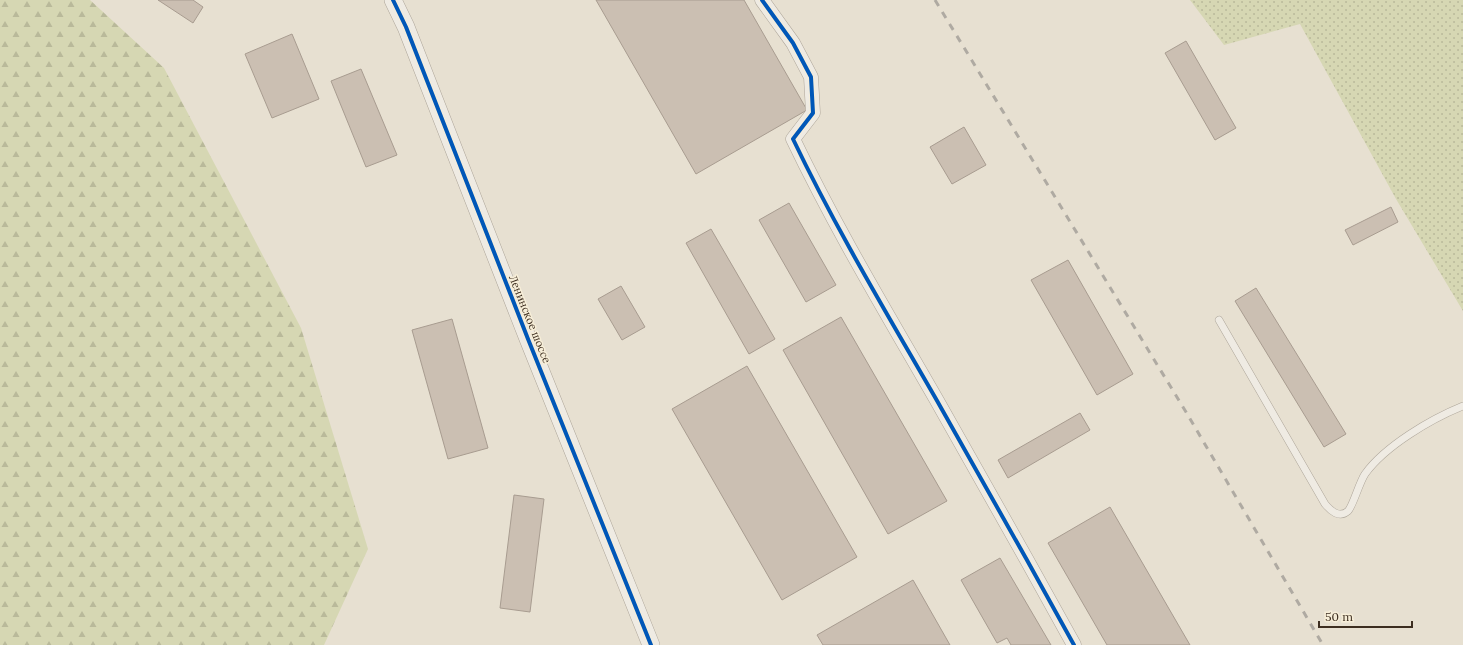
<svg xmlns="http://www.w3.org/2000/svg" width="1463" height="645" font-family="Lora,serif">
	<style>
		.grass { fill: url(#grass-dots) }
		.forest { fill: url(#forest-firs) }
		.building { fill: #cbbfb2; stroke: #a89c90 }
		.lines { fill: none; stroke-linecap: round; stroke-linejoin: round }
		.service-casing { stroke: #ada599; stroke-width: 8 }
		.minor-casing { stroke: #ada599; stroke-width: 15 }
		.tertiary-casing { stroke: #ada599; stroke-width: 18 }
		.service { stroke: #efebe3; stroke-width: 7 }
		.minor { stroke: #efebe3; stroke-width: 14 }
		.tertiary { stroke: #efebe3; stroke-width: 17 }
		.rail { stroke: #afaaa2; stroke-width: 3; stroke-dasharray: 7 7; stroke-linecap: butt }
		.cycleway-casing { stroke: #f7eed8; stroke-width: 6 }
		.cycleway { stroke: #0057b8; stroke-width: 4 }
		.labels { text-anchor: middle; dominant-baseline: central; stroke-width: 3; stroke-linejoin: round; paint-order: stroke }
		.street-label { font-size: 11px; fill: #3d2e20; stroke: #f7eed8 }
	</style>
	<defs>
		<pattern id="grass-dots" width="8" height="8" patternUnits="userSpaceOnUse"><rect width="8" height="8" fill="#d6d7b3"/><path d="M2 2h.1M6 6h.1" fill="none" stroke="#b9b99a" stroke-width="1.8" stroke-linecap="round"/></pattern>
		<pattern id="forest-firs" width="22" height="20" patternUnits="userSpaceOnUse"><rect width="22" height="20" fill="#d6d7b3"/><path d="M5 1l3.5 6h-7zM16 11l3.5 6h-7z" fill="#b9b99a"/></pattern>
	</defs>
	<rect width="100%" height="100%" fill="#e7e0d1"/>
	<path class="grass" d="M1190,0H1463V311L1396,199L1300,24L1224,45Z"/>
	<path class="forest" d="M0,0H90L164,68L301,328L368,549L324,645H0Z"/>
	<g class="building">
		<path d="M158,0H193L203,7L193,23Z"/>
		<path d="M596,0H744L807,110L696,174Z"/>
		<path d="M292,34L319,99L272,118L245,54Z"/>
		<path d="M1186,41L1236,128L1215,140L1165,53Z"/>
		<path d="M361,69L397,155L366,167L331,81Z"/>
		<path d="M964,127L986,165L952,184L930,147Z"/>
		<path d="M789,203L836,285L806,302L759,220Z"/>
		<path d="M1391,207L1398,222L1353,245L1345,230Z"/>
		<path d="M711,229L775,339L749,354L686,243Z"/>
		<path d="M1068,260L1133,374L1097,395L1031,280Z"/>
		<path d="M621,286L645,327L622,340L598,299Z"/>
		<path d="M1256,288L1346,434L1324,447L1235,301Z"/>
		<path d="M841,317L947,501L888,534L783,350Z"/>
		<path d="M452,319L488,448L448,459L412,330Z"/>
		<path d="M747,366L857,557L782,600L672,409Z"/>
		<path d="M1080,413L1090,430L1008,478L998,460Z"/>
		<path d="M514,495L544,499L530,612L500,608Z"/>
		<path d="M1110,507L1190,645H1107L1048,543Z"/>
		<path d="M1000,558L1051,645H1011L1007,638L997,643L961,580Z"/>
		<path d="M913,580L950,645H823L817,635Z"/>
	</g>
	<g class="lines">
		<g class="service-casing">
			<path id="service" d="M1219,320L1325,504C1330,510 1339,519 1348,511C1353,506 1359,483 1365,474C1385,446 1431,419 1463,406"/>
		</g>
		<g class="minor-casing">
			<path id="minor" d="M762,0L793,43L811,77L813,113L793,139C837,231 889,317 940,406C985,485 1030,565 1074,645"/>
		</g>
		<g class="tertiary-casing">
			<path id="tertiary" d="M393,0L406,27L528,339L651,645"/>
		</g>
		<use href="#service" class="service"/>
		<use href="#minor" class="minor"/>
		<use href="#tertiary" class="tertiary"/>
		<path class="rail" d="M935,0L1186,412L1323,645"/>
		<g class="cycleway-casing">
			<g id="cycleway">
				<path d="M393,0L406,27L528,339L651,645"/>
				<path d="M762,0L793,43L811,77L813,113L793,139C837,231 889,317 940,406C985,485 1030,565 1074,645"/>
			</g>
		</g>
		<use href="#cycleway" class="cycleway"/>
	</g>
	<g class="labels">
		<g class="street-label">
			<text transform="translate(530 319) rotate(68)">Ленинское шоссе</text>
		</g>
	</g>
	<path d="M1319 621v6h93v-6" fill="none" stroke="#3d2e20" stroke-width="2"/>
	<text x="1325" y="621" font-size="12" fill="#3d2e20" stroke="#f7eed8" stroke-width="3" paint-order="stroke">50 m</text>
</svg>
